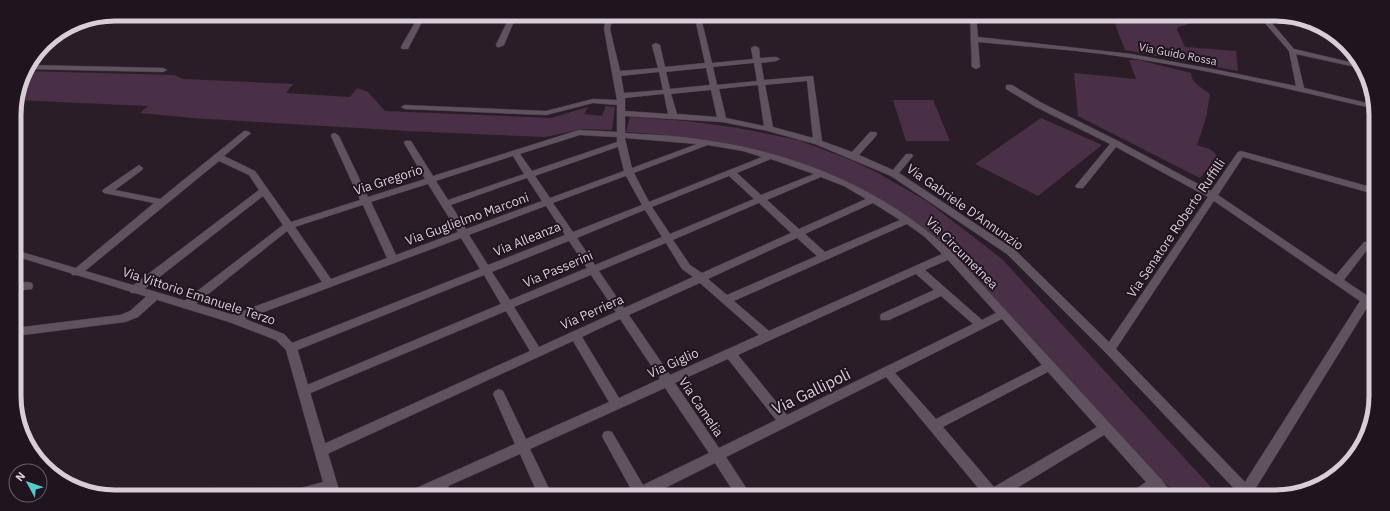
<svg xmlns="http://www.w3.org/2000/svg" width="1390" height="511" font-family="'IBM Plex Sans',sans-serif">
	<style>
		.green { fill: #4a3046 }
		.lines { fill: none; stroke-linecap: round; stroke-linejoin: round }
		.minor-casing { stroke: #453b44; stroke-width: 1 }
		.tertiary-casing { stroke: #453b44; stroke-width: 1 }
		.minor { fill: #61525f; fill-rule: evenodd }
		.tertiary { fill: #61525f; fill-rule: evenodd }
		.labels { text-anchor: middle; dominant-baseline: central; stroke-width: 4; stroke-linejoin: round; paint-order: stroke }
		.far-street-label { font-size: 11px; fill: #d8cfd6; stroke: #20141f }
		.street-label { font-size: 13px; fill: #d8cfd6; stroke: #20141f }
		.near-street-label { font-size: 16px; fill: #d8cfd6; stroke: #20141f }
		.rim { fill: none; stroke: #d8cfd6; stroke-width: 5 }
	</style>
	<rect width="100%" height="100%" fill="#2a1d28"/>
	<g class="green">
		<path d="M115,14H120L65,36H53L76,22Z"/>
		<path d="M1091,14H1196L1199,21L1178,27L1177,30L1185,47L1236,51L1238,71L1125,50L1114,21L1093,19Z"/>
		<path d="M1129,60H1139L1191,73C1191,83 1202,88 1210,94L1206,118L1197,145C1205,148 1213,148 1217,157L1200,178L1078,116L1074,73L1136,79Z"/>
		<path d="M24,71L174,75L183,79L293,84L286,93L350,97L357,88L368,92L385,111L551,118L588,107L584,114L602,116L606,106L615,107L612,130L582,129L545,137L408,131L192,118L140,113L148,106L16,100Z"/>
		<path d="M893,100H933L950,141H906Z"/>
		<path d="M630,117L687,121L738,128L798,140L853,161L878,173L928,202L1002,259L1220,497H1178L943,244C847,164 749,140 626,132Z"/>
		<path d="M1041,118L1102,145L1038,196L975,164Z"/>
	</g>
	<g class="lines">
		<g class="minor-casing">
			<g id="minor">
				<path d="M420,14H426L408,49H402L401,47Z"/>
				<path d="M511,14H517L504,45L500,47H497L496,45Z"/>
				<path d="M607,14H613L610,29L620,71L658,68L652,45L656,43L660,45L665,67L705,63L694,14H700L712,63L753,59L751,48L755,46L759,48L760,58L776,57L780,59L776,61L761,63L764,80L813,76L822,141L852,152L870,132H876L877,134L876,136L859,155L893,170L906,154H912L913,156L899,173L1015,250L1109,342L1208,197L1116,147L1083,188H1077L1075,186L1077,184L1110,144L1036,107L1006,89V85H1012L1042,103L1118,141L1211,191L1238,152L1241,151L1374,188V194L1243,157L1218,195L1336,275L1364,242H1370L1372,244L1370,246L1344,280L1372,299V308L1368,306L1254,491L1258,497H1242L1106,353L1007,254L891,176L815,144L768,131L722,122L625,116V133C649,135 674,135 698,139C792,151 882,187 953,253L1161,479L1175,497H1159L1154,491L1146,497H1128L1130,493L1146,482L1104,435L1002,497H983L984,495L886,377L726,457L752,497H737L715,463L649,496L650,497H626L628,493L632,491L604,440L602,436L604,432L608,431L612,432L643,485L709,453L665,388L530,449L553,497H539L520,454L448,486L452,497H438L436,491L424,497H403L405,493L515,444L493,394L495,391L499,389L503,391L526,439L609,402L573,341L325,455L321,457L317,455L315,451L317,447L530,351L506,311L308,394L304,396L300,394L298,391L300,388L501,304L484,275L295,351L291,352L287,351L285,348L287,345L480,269L461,238L237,322H229L228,319L229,316L322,282L287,231L191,308H183L182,305L183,302L283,225L263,196L139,293H131L130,290L131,287L259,190L249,175L219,161L80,275H72L71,272L154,203L104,193L102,191L104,189L139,165L143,168L142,170L115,190L160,199L244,131H247L251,133L224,156L255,171L291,222L360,200L331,136L332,134L335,133L339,136L368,197L425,179L404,143L405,141H411L433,176L579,130L617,132V105L593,103L546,115L405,109L401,107L405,105L546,111L593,99L617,100L604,29ZM754,63L757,81L717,85L713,67ZM706,68L710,85L670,89L666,72ZM659,72L663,90L624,93L621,76ZM807,81L813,138L773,127L765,85ZM758,85L764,126L726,118L719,89ZM711,90L717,117L677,114L671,94ZM664,94L668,114L625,111V98ZM580,135L617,137V142L532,171L520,154ZM625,138L697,144L632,168ZM708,145L743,151L762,157L649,202L634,173ZM618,147L624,171L550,198L535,176ZM513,156L524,174L448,200L436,181ZM771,159L814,174L761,195L737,173ZM626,176L642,205L573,232L553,203ZM729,176L754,199L670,234L652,207ZM821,177L844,186L866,199L799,229L767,200ZM527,178L542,201L466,229L451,205ZM428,184L458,232L396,255L371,202ZM1214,201L1360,301L1245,482L1116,349ZM759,203L791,233L702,273L690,265L673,240ZM873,203L900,220L825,252L805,234ZM363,205L387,258L331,279L295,227ZM546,206L565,235L488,265L469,235ZM645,210L662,237L595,265L577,238ZM907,224L925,237L942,254L769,331L734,301ZM797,238L817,256L727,295L708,279ZM569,241L587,268L510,300L492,272ZM666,243L682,269L693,277L624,308L599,271ZM948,260L996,313L982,320L925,270ZM916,274L934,290L881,314L880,317L881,320H889L941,296L973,324L787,415L738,355ZM591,275L616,312L539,347L514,307ZM700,283L759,335L670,375L629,315ZM620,319L660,379L619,398L582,337ZM1002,319L1042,365L936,419L895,373ZM728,359L776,420L719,448L675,383ZM1048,372L1097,427L994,487L943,427Z"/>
				<path d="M970,14H976L978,37L1131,54L1223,71L1296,86L1289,51L1257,14C1274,14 1300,14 1316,25L1265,15L1294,49L1358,64L1360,68L1296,54L1304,88L1375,105V109C1294,90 1214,71 1132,58C1081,50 1029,47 978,42L980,67L976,69L972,67Z"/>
				<path d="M29,65L163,68L167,70L163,72L26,69Z"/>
				<path d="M28,282L32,283L33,286L32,289L15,291V283Z"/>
				<path d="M154,292L158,293L159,296L158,299L138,317L125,322L15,336V328L120,315L130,311L150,293Z"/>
			</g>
		</g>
		<g class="tertiary-casing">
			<path id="tertiary" d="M15,250L237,316L284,334L297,348L341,497H327L326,493L312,497H115L97,494L98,491L103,489L301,488L323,482L286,350L276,340L229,322L15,256Z"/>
		</g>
		<use href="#minor" class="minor"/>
		<use href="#tertiary" class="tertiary"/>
	</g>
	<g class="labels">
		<g class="far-street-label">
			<text transform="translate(1178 54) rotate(11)">Via Guido Rossa</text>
		</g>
		<g class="street-label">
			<text transform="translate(388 180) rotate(-18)">Via Gregorio</text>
			<text transform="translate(965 207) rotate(35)">Via Gabriele D'Annunzio</text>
			<text transform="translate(467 219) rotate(-20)">Via Guglielmo Marconi</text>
			<text transform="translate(1176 228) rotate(-56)">Via Senatore Roberto Ruffilli</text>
			<text transform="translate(527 239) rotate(-22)">Via Alleanza</text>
			<text transform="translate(962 253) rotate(45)">Via Circumetnea</text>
			<text transform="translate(558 269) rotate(-23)">Via Passerini</text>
			<text transform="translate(199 296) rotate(18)">Via Vittorio Emanuele Terzo</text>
			<text transform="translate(592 312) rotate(-24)">Via Perriera</text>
			<text transform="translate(673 363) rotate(-24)">Via Giglio</text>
			<text transform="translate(701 407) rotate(56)">Via Camelia</text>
		</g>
		<g class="near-street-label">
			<text transform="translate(811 391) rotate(-26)">Via Gallipoli</text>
		</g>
	</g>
	<path d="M0 0H1390V511H0ZM115 21H1275A94 94 0 0 1 1369 115V396A94 94 0 0 1 1275 490H115A94 94 0 0 1 21 396V115A94 94 0 0 1 115 21Z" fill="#20141f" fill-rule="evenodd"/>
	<path class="rim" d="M115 21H1275A94 94 0 0 1 1369 115V396A94 94 0 0 1 1275 490H115A94 94 0 0 1 21 396V115A94 94 0 0 1 115 21Z"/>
	<g transform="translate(28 483) rotate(310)"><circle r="19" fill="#20141f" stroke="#6a5f68"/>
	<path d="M0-3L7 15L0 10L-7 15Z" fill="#53cdca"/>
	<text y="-6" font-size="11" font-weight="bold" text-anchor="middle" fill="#d8cfd6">N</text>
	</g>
</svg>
